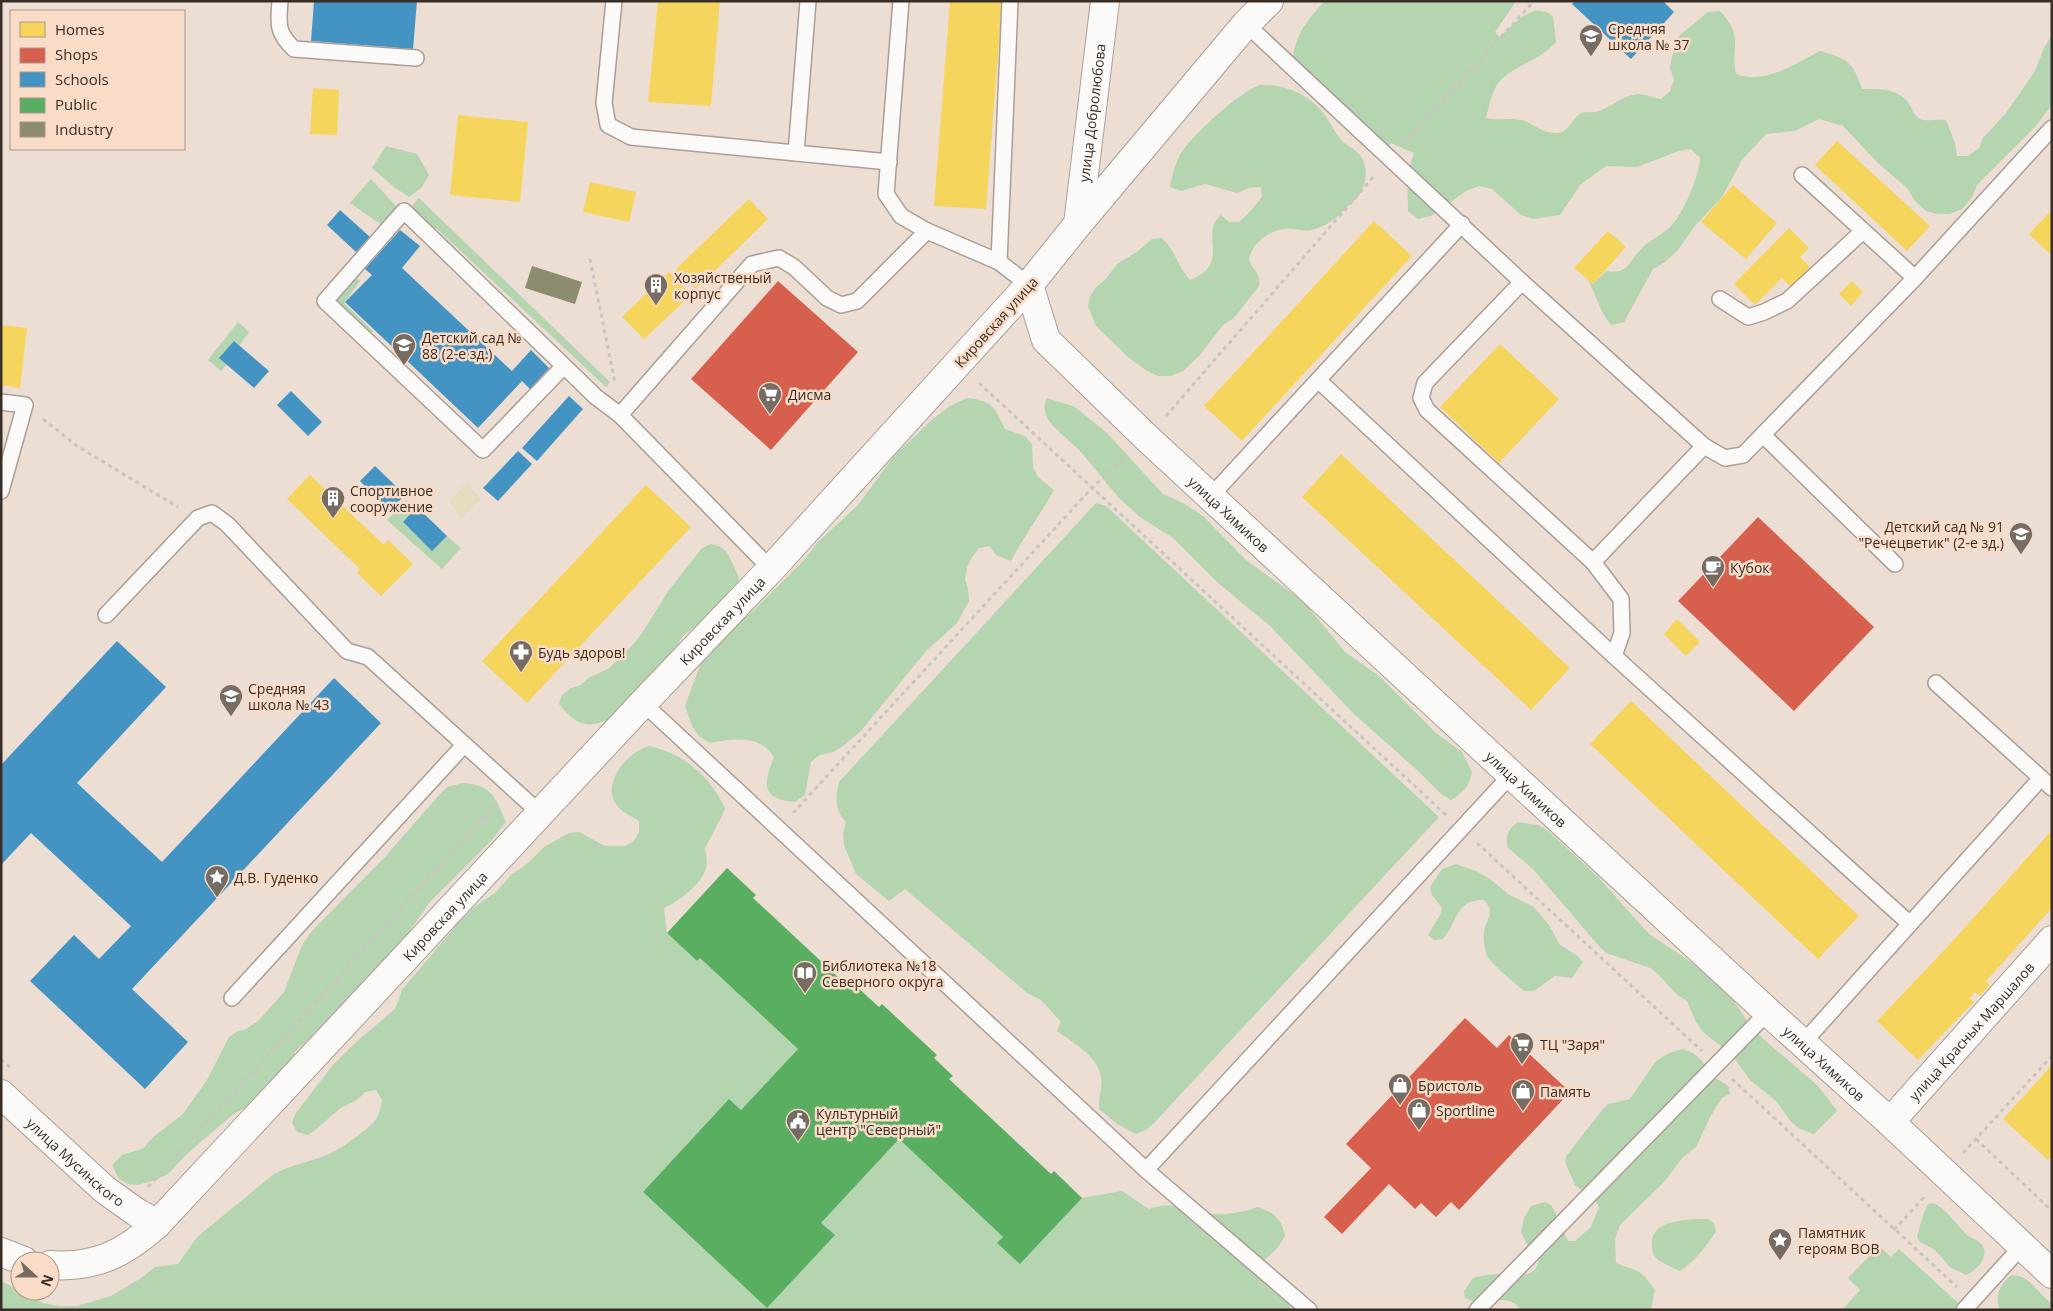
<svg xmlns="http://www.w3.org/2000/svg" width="2053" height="1311" font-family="'Open Sans',sans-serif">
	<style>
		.green { fill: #b5d4b0 }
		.sand { fill: #e7dbc2 }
		.homes { fill: #f6d55c }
		.shops { fill: #d6604d }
		.schools { fill: #4393c3 }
		.public { fill: #5aae61 }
		.industry { fill: #8c8c6e }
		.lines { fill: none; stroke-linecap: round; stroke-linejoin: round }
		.service-casing { stroke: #aa9f97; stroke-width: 18 }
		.minor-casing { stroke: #aa9f97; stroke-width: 30 }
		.tertiary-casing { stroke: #aa9f97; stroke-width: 30 }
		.secondary-casing { stroke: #aa9f97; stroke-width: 30 }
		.path { stroke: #c9c4c0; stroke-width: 3; stroke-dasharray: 4 4; stroke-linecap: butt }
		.service { stroke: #fcfaf8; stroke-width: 15 }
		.minor { stroke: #fcfaf8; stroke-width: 28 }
		.tertiary { stroke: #fcfaf8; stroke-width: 28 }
		.secondary { stroke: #fcfaf8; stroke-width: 28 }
		.labels { text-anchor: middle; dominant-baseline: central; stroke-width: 5; stroke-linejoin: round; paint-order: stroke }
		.poi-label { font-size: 14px; fill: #382e26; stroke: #f8dcc8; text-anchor: start }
		.street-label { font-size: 14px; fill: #382e26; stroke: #f8dcc8 }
	</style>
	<rect width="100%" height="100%" fill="#edded3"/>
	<g class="green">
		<path d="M1325,1H1516L1495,32L1500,37C1510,28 1526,9 1541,11C1545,11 1550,14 1553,16L1556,42C1540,61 1516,64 1500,81C1492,89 1489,107 1486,118C1499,121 1512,117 1525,121C1535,125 1544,134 1557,133C1569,132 1571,120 1580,114C1585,111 1589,113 1595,112C1610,109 1622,95 1638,94C1645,94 1654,98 1661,99L1670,91L1674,80L1670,68L1672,56L1680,35L1708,12L1720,11C1745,38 1730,44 1736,74C1765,85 1795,64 1820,51C1848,59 1853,62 1862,89C1878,89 1896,88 1907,101C1912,107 1913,117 1922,120C1928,121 1939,119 1946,120L1955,143L1957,156H1968L1979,148L1983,138L2006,113L2035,71L2044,48L2052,35V105L2035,127L1977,185L1972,198L1962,209L1950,214H1936L1925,210L1914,200L1908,189L1878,163L1843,126L1819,119L1795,131L1766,134L1742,160L1722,197L1694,227L1678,250L1665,262L1653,269L1624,322L1611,325L1603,314L1588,279L1593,284L1606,271C1629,275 1628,262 1642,248C1651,239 1663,235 1672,225C1684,212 1699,176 1700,158L1691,149L1679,151L1637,167L1606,166L1580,185L1560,215L1533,219L1521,215L1492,189L1479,186L1466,191L1431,216L1418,219L1408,211L1407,176L1414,153L1391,143L1385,150L1293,61C1294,35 1308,19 1325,1Z"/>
		<path d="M1259,85C1283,84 1303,91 1320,109C1329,119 1334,132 1342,141C1347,146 1355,149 1360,155C1369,168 1367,185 1357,198C1355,201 1351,202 1349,205C1338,217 1328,226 1311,230C1302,232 1294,228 1285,229C1271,230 1255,241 1250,255C1247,264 1255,268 1258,275C1260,278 1259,283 1259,286L1234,318L1223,325L1200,355L1183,371L1171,376H1158L1147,371L1129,358L1096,326L1088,306L1090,296L1096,287L1105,280L1117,264L1137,252L1152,239L1162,238C1175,250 1178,267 1190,280C1233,263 1198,234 1221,215L1229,222H1239L1247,215L1262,197L1261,187L1249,188L1237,193L1205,184L1181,191L1170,187C1172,177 1174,166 1179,157C1188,138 1239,93 1259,85Z"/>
		<path d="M386,146L417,154L429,175L422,187L409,197L394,187L372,168Z"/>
		<path d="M371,179L397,207L382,225L350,203Z"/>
		<path d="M419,198L610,382L606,387L436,228L433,231L409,209Z"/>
		<path d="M352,278L361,280L344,303L373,331L369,336L333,304Z"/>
		<path d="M238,322L249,332L240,345L234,341L220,358L227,364L221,371L208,360Z"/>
		<path d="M967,398C992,400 996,409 1005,429L1025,436L1032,444L1033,467L1038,477L1054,490C1040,515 1024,536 1011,561L996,555L990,546L979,548L972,557L967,568L965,579L968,589L969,601L957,623L926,651L861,731L843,746L833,752L820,755L811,762L805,795L795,802C761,799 763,784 774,757C760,734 733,739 710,743L700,737L693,728L685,706L703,657L734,626L751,613L805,559L818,542L858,505L894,456L934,418L950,406Z"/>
		<path d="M1047,398L1075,407L1107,433L1163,494L1183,503L1203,516L1246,560L1303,601L1345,652L1379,676L1436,733L1462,752L1472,772C1469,787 1463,793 1451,800L1441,794L1416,769L1355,715L1270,626L1217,582L1173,538L1140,517L1119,498L1081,452L1054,427L1047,418L1044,407Z"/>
		<path d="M407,500L417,507L403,523L432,550L447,536L461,548L442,569L387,520Z"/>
		<path d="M1096,503L1106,506L1439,817L1153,1124L1146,1130L1136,1134L1117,1124L1099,1109C1098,1098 1103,1087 1101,1077C1099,1057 1072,1042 1057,1031L1061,1022L1041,1000L1027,993L905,889L889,901L856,874L844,845L843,833L846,822C835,811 835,796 839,782Z"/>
		<path d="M710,544L719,546L727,552L738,575L739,582L722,606L683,636L671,656L610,719C585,730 576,724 559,704L562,695L571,688L581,685L588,678L608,669L630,648L642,633L669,590L701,549Z"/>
		<path d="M649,746C683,753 710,776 725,808L721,818L705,848C706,855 708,861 706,868C702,884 678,902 664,908L667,933L697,961L700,958L798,1049L741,1110L729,1100L643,1192L767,1308L834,1235L821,1223L899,1139L1003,1237L998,1243L1020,1264L1082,1198L1122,1191L1149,1209C1172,1200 1181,1209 1203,1213C1221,1216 1241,1213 1258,1207C1276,1214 1281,1218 1285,1236L1276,1250L1263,1261L1292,1310H1V1281L43,1303L59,1306H77L111,1296L141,1278L155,1267L178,1264L197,1237L274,1174C289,1166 303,1163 319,1158C334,1153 347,1144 360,1134C374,1123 379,1120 382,1100L376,1090L365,1092C354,1105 347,1102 336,1112C326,1120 319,1128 308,1135L297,1132L292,1122L296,1113L332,1066L354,1044L395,1009L402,990L458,923L472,909L496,892L511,875L527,864L544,847L569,833L579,832L605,846H625L634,841L639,832V821C633,817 624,813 619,808C598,786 627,752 649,746Z"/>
		<path d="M463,783C493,785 495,798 506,822L492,840L430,902L399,946L332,1018L297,1050L281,1074L255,1104L237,1112L230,1117L189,1152L168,1174L155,1180L138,1185L128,1184L119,1179L112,1165L122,1155L144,1148L153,1137L183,1114L207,1080L229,1037L238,1031L246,1029L258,1021L284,992L303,943L312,931L384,858L440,794L447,787Z"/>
		<path d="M1518,822L1538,825L1547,830L1598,877L1649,934L1694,964L1728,992L1753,1030L1818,1086L1837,1111L1814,1134L1800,1129L1791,1122L1777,1102L1750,1080L1731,1054L1703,1032L1696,1022L1687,1001L1677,995L1659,975L1650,968L1606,953L1598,945L1533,869L1507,847C1506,835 1508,829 1518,822Z"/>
		<path d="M1456,864L1476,871L1490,879L1508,894L1534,907L1549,925L1560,945L1578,956L1583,962L1572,978L1555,976L1534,991H1524C1516,984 1491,964 1487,956C1485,950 1483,939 1484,932C1486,918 1496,913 1484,900C1456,899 1458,921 1443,939L1434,940L1428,935L1440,915L1442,908L1432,895L1430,887L1442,869Z"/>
		<path d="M1683,1049C1701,1054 1704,1067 1716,1078C1720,1081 1725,1084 1729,1087L1730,1094L1722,1098L1710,1117L1696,1147L1683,1157L1665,1181L1620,1225L1615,1240L1616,1263C1640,1273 1639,1267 1655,1290L1651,1310H1521C1503,1288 1488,1311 1465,1298L1464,1291L1473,1278C1481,1276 1492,1274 1501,1274C1517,1275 1538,1280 1539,1257L1528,1246L1521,1232L1524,1218L1531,1206L1545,1202L1551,1205L1555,1212L1568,1241H1575L1591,1227L1599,1207L1595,1200L1575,1185L1565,1162L1567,1155L1603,1109L1608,1104L1630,1099L1656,1061L1669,1053Z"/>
		<path d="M1933,1203C1945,1208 1956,1223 1964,1232C1969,1238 1975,1238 1980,1243C1992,1254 1977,1271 1966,1275L1950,1267L1935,1250L1920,1242L1917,1237C1920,1226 1923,1213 1928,1204Z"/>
		<path d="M1708,1219L1714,1223L1716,1231C1710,1242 1691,1266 1679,1271C1673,1267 1664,1264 1658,1260C1653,1256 1651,1248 1652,1242C1652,1219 1691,1219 1708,1219Z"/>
		<path d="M1879,1246L1891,1257L1899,1249L1966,1310H1842L1860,1290L1848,1278Z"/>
		<path d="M2012,1275C2032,1276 2037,1294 2052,1303V1310H2000C1994,1296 2000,1284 2012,1275Z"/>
	</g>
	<path class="sand" d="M466,483L481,499L462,518L449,502Z"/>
	<g class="homes">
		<path d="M658,1H720L711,106L648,102Z"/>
		<path d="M950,1H1002L986,209L934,206Z"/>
		<path d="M313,88L339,90L337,135L310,134Z"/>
		<path d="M458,115L528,122L520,202L450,195Z"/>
		<path d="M1837,141L1930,226L1907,251L1815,165Z"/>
		<path d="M590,182L636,192L629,222L583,212Z"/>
		<path d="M1733,185L1777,223L1746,259L1701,222Z"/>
		<path d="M749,199L768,219L696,289L676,269Z"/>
		<path d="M2052,210V256L2029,234Z"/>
		<path d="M1374,221L1412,256L1242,441L1204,406Z"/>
		<path d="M1789,228L1809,248L1800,257L1810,267L1791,287L1782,278L1755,305L1734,284Z"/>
		<path d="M1608,231L1626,247L1593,284L1574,268Z"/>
		<path d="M669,272L691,295L644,339L622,317Z"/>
		<path d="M1852,281L1863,292L1851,306L1839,294Z"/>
		<path d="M1,325L27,328L20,388L1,385Z"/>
		<path d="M1500,344L1559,399L1499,463L1440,407Z"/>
		<path d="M1341,454L1570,668L1531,710L1302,497Z"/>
		<path d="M310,475L384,545L388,540L413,564L381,596L357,573L360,569L287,499Z"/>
		<path d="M646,485L691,527L527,703L482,661Z"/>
		<path d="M1677,619L1700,642L1686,656L1664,634Z"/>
		<path d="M1631,701L1859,916L1818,959L1590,744Z"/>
		<path d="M2052,830V908L1986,981L1990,985L1979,996L1975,992L1970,998L1974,1002L1918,1060L1877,1021L1951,943Z"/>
		<path d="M2052,1065V1156L2048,1160L2003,1119Z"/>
	</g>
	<g class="shops">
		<path d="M778,281L858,352L771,450L691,379Z"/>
		<path d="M1758,517L1874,627L1794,711L1678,601Z"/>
		<path d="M1465,1018L1497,1048L1509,1035L1570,1092L1459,1210L1451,1202L1436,1217L1421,1203L1415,1209L1389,1184L1342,1234L1324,1217L1371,1168L1346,1144Z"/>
	</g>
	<g class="schools">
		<path d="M314,1H417L413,49L311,41Z"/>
		<path d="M1575,1H1663L1674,12L1631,59L1572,4Z"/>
		<path d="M340,210L370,237L356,252L327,225Z"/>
		<path d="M400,230L420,246L402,268L512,371L531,350L549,368L530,389L522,381L478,428L345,302L372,275L365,269Z"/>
		<path d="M234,341L269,371L254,388L219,358Z"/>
		<path d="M291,391L322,422L308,436L277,405Z"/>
		<path d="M569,396L583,409L537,461L522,448Z"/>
		<path d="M518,451L532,464L498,501L483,488Z"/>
		<path d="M375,466L405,495L389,511L360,481Z"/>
		<path d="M417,507L447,536L432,551L403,522Z"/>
		<path d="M117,641L166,687L77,783L162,862L334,678L381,723L132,989L188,1042L145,1089L30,981L74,935L99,959L131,926L31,833L1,865V765Z"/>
	</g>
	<path class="public" d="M727,868L756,895L753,898L853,991L857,987L879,1007L882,1004L937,1055L934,1058L953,1076L949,1079L1051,1174L1054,1171L1082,1198L1020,1264L997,1243L1003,1237L899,1139L821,1223L835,1235L767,1308L643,1192L729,1099L741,1110L798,1049L700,958L697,961L667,933Z"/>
	<path class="industry" d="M532,266L582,282L575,304L525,288Z"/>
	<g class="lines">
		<g class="service-casing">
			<g id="service">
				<path d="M280,1C278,24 277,33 294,49L416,58"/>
				<path d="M614,1L604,103L608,125L631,137L889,162"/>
				<path d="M901,1L886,194L901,216L927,231"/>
				<path d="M1246,24L1522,282L1425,383L1421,398L1427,410L1593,562L1704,446"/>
				<path d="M796,153L808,1"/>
				<path d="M1802,175L1915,278"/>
				<path d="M999,262L1010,1"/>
				<path d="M1522,282L1704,446L1725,458L1743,455L1915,278L2052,128"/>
				<path d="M1720,299L1748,317L1764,312L1787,301L1863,231"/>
				<path d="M564,366L483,450L325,301L404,211L596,397L620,415"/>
				<path d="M1318,380L1614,656L1910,924"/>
				<path d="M1,402L25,405L1,491"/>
				<path d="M1763,435L1895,564"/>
				<path d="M1210,497L1462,224"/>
				<path d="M1593,562L1621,599L1622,633L1614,656"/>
				<path d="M771,569L620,415L752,264L779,258L794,267L827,298L841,305L857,301L927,231L999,262L1029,285"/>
				<path d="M106,615L198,518L212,513L227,524L347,651L368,657L541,814"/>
				<path d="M1936,683L2052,788"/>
				<path d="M643,703L1146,1170L1511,775"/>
				<path d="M232,998L464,745"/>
				<path d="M1803,1043L2041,778"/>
				<path d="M1146,1170L1309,1310"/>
				<path d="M1477,1310L1768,1012"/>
				<path d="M1964,1310L2022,1246"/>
			</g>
		</g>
		<g class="minor-casing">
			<g id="minor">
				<path id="s1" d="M1,1094L104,1189L136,1212L157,1224"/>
				<path id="s2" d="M1890,1122L2052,940"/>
			</g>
		</g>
		<g class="tertiary-casing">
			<g id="tertiary">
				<path id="s3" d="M1078,224L1105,1"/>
				<path id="s4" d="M1029,285L1046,340L1147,438L1768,1012L1890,1122L2052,1274"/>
				<path d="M1,1252L24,1261"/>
				<path id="s5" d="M50,1265C95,1268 124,1254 157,1224L643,703L771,569L1029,285"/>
			</g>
		</g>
		<g class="secondary-casing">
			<path id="secondary" d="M1029,285L1078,224L1246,24L1269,1"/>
		</g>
		<g class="path">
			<path d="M1404,143L1534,1"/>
			<path d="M590,259L615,383"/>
			<path d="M979,383L1446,815"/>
			<path d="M1166,416L1375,175"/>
			<path d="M43,419L77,446L178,507"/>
			<path d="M793,813L1092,488L1127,456"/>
			<path d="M1477,843L1702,1051"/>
			<path d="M1,1059L10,1067"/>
			<path d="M1732,1079L1957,1287"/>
			<path d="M1976,1139L2052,1211"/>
			<path d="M1963,1153L2052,1056"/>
			<path d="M148,1187L496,803"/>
			<path d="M1894,1230L1926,1195"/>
		</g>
		<use href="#service" class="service"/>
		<use href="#minor" class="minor"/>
		<use href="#tertiary" class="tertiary"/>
		<use href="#secondary" class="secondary"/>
	</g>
	<defs>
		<g id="school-pin" transform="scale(1.25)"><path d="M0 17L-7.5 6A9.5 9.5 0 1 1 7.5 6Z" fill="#776c63" stroke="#f8dcc8"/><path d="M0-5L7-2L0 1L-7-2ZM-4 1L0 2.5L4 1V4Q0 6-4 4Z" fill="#fff"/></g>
		<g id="building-pin" transform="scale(1.25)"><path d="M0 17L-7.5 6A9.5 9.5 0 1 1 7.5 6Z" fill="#776c63" stroke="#f8dcc8"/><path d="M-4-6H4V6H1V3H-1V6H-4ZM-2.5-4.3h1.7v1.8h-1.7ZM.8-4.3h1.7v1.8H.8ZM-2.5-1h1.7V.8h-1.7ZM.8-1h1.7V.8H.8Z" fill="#fff"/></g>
		<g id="supermarket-pin" transform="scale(1.25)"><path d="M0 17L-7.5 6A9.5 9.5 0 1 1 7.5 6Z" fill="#776c63" stroke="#f8dcc8"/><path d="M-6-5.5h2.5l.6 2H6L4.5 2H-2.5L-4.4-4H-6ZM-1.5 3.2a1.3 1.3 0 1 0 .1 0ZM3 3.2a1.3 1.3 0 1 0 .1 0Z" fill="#fff"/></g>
		<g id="cafe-pin" transform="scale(1.25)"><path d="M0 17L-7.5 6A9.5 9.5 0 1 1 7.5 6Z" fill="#776c63" stroke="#f8dcc8"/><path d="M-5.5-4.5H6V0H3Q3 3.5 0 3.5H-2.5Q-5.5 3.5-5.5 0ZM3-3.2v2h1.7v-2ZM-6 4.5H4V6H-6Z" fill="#fff"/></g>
		<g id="pharmacy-pin" transform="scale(1.25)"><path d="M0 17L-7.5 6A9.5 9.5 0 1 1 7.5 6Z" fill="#776c63" stroke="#f8dcc8"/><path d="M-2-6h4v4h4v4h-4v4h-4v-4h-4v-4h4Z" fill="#fff"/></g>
		<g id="sight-pin" transform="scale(1.25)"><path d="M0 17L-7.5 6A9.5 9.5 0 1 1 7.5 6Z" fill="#776c63" stroke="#f8dcc8"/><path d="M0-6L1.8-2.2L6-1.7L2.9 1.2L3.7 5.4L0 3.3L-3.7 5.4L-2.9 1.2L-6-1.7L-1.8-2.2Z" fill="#fff"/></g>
		<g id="library-pin" transform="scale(1.25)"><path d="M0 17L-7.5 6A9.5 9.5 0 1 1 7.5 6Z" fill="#776c63" stroke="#f8dcc8"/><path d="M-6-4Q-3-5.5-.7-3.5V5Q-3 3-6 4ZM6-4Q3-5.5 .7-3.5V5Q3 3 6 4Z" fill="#fff"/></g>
		<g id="shop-pin" transform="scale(1.25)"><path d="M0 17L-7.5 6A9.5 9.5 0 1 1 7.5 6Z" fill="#776c63" stroke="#f8dcc8"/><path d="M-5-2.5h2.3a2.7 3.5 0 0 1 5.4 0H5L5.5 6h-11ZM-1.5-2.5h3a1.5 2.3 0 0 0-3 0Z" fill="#fff"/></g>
		<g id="civic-pin" transform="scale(1.25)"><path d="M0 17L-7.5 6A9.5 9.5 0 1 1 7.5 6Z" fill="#776c63" stroke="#f8dcc8"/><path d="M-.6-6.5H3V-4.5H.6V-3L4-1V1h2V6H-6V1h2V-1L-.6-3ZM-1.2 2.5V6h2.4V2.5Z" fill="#fff"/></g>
	</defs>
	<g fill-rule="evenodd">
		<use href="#school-pin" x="1591" y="36"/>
		<use href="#building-pin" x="656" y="285"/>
		<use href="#school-pin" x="404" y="345"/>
		<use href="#supermarket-pin" x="770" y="394"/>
		<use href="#building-pin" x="333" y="498"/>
		<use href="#school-pin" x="2021" y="534"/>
		<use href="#cafe-pin" x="1713" y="567"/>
		<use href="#pharmacy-pin" x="521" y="652"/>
		<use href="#school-pin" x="231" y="696"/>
		<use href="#sight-pin" x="217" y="877"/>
		<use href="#library-pin" x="805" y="973"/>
		<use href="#supermarket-pin" x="1522" y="1044"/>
		<use href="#shop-pin" x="1400" y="1085"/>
		<use href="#shop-pin" x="1523" y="1091"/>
		<use href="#shop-pin" x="1419" y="1110"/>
		<use href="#civic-pin" x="798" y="1121"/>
		<use href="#sight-pin" x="1780" y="1240"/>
	</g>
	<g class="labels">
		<g class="poi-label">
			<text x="1608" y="28">Средняя<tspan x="1608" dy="16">школа № 37</tspan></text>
			<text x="674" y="277">Хозяйственый<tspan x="674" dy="16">корпус</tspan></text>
			<text x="422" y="337">Детский сад №<tspan x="422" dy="16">88 (2-е зд.)</tspan></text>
			<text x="788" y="394">Дисма</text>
			<text x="350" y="490">Спортивное<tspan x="350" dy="16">сооружение</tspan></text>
			<text x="2004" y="526" text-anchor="end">Детский сад № 91<tspan x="2004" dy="16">"Речецветик" (2-е зд.)</tspan></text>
			<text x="1730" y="567">Кубок</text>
			<text x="538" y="652">Будь здоров!</text>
			<text x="248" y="688">Средняя<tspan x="248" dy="16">школа № 43</tspan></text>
			<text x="234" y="877">Д.В. Гуденко</text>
			<text x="822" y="965">Библиотека №18<tspan x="822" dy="16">Северного округа</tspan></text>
			<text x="1540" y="1044">ТЦ "Заря"</text>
			<text x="1418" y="1085">Бристоль</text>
			<text x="1540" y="1091">Память</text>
			<text x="1436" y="1110">Sportline</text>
			<text x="816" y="1113">Культурный<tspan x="816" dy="16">центр "Северный"</tspan></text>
			<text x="1798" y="1232">Памятник<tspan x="1798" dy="16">героям ВОВ</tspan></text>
		</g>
		<g class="street-label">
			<text stroke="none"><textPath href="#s3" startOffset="112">улица Добролюбова</textPath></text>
			<text transform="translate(996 322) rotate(-48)">Кировская улица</text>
			<text stroke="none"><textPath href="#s4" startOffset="310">улица Химиков</textPath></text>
			<text stroke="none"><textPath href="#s5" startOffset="945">Кировская улица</textPath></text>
			<text stroke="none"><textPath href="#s4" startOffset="715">улица Химиков</textPath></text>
			<text stroke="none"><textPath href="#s5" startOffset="540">Кировская улица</textPath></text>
			<text stroke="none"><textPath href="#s2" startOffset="122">улица Красных Маршалов</textPath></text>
			<text stroke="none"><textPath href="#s4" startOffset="1120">улица Химиков</textPath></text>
			<text stroke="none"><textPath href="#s1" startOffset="101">улица Мусинского</textPath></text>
		</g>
	</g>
	<rect width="2053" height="1311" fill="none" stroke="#382e26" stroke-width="5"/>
	<rect x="10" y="10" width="175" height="140" fill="#f8dcc8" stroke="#ab9687"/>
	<rect x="20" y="22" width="25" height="15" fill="#f6d55c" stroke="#ab9687"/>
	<text x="55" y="35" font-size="15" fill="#382e26">Homes</text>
	<rect x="20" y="48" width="25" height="15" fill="#d6604d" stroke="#ab9687"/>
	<text x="55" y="60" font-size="15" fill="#382e26">Shops</text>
	<rect x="20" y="72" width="25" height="15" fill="#4393c3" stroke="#ab9687"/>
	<text x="55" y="85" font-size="15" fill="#382e26">Schools</text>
	<rect x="20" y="98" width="25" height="15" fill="#5aae61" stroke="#ab9687"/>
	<text x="55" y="110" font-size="15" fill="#382e26">Public</text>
	<rect x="20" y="122" width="25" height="15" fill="#8c8c6e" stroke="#ab9687"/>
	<text x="55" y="135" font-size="15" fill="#382e26">Industry</text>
	<g transform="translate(35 1276) rotate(111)"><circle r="24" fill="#f8dcc8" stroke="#ab9687"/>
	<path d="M0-4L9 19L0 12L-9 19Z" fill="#776c63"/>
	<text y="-8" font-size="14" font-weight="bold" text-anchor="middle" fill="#382e26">N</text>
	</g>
</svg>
